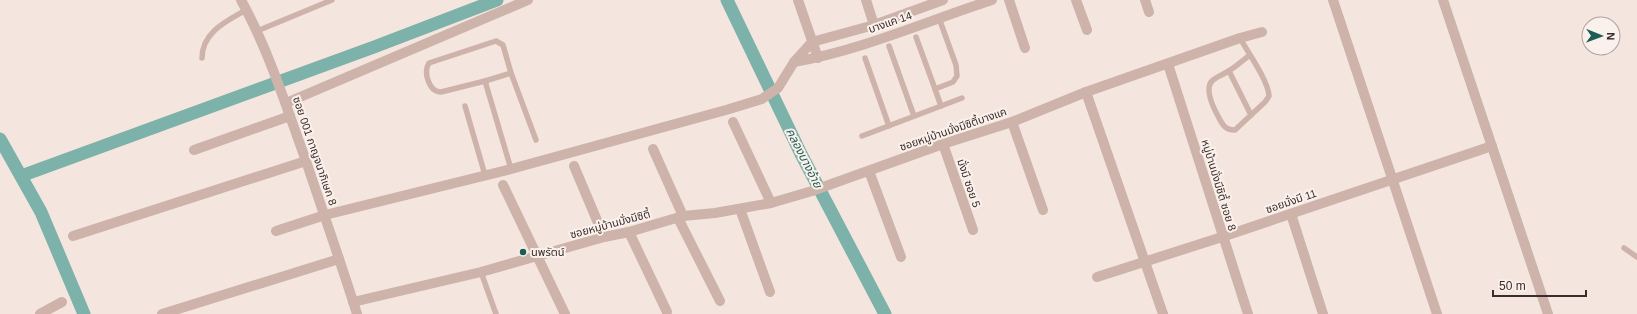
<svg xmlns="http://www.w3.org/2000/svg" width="1637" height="314" font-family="Arial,'Noto Sans Thai',sans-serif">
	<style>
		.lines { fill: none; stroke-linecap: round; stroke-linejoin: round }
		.canal { stroke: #7cb2aa; stroke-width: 13 }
		.service { stroke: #cdb3aa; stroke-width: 5.5 }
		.minor { stroke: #cdb3aa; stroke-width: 10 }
		.tertiary { stroke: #cdb3aa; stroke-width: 10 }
		.poi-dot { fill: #1d5d55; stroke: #fbf1ec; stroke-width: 1.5 }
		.labels { text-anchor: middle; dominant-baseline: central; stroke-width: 4; stroke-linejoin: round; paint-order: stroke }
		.street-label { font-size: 11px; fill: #3a2c2a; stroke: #fbf1ec }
		.poi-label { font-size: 11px; fill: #3a2c2a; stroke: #fbf1ec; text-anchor: start }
		.water-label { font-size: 12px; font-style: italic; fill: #1d5d55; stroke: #fbf1ec }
	</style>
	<rect width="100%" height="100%" fill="#f4e6df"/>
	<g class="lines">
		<g class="canal">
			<path d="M727,0L801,154L885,314"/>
			<path d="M0,139L41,212L84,314"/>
			<path d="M21,176L374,47L497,0"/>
		</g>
		<g class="service">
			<path d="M257,31L332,0"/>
			<path d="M916,37L935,89"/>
			<path d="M1240,38C1248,53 1268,80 1269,96L1265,102L1235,130C1225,130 1223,125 1219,118C1214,109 1203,88 1213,80C1218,76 1225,74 1230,70C1237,66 1243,60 1250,55"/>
			<path d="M889,46L914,116"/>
			<path d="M202,58C202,32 227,21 246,10"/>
			<path d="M865,58L889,126"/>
			<path d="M1229,71L1251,115"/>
			<path d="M485,81L511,73"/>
			<path d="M465,106L485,175"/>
			<path d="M941,106L962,98"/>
			<path d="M862,136L941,106L935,89L953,82L957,76L956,65L939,18"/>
			<path d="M511,169L485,81L441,92C429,92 423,72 429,63L496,41L503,45L511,73L536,140"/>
			<path d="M1624,248L1637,257"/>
			<path d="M481,272L496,314"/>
		</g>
		<g class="minor">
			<path d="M798,0L818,58"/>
			<path d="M866,0L874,25"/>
			<path d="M943,0L874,25L812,42L794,62C862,50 927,21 992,0"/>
			<path d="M1009,0L1025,48"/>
			<path d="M1076,0L1087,30"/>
			<path d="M1145,0L1149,12"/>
			<path d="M1333,0L1437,314"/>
			<path d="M1443,0L1548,314"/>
			<path d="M1168,64L1248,314"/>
			<path d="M1086,92L1163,314"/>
			<path d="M286,103L528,0"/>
			<path d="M733,122L771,203"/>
			<path d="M1012,122L1043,210"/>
			<path d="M943,144L973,230"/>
			<path d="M653,149L683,216"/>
			<path d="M194,150L290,116"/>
			<path d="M574,166L604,237"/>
			<path d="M869,171L901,257"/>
			<path d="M503,185L565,314"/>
			<path d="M740,209L770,292"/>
			<path d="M1291,214L1323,314"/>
			<path d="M678,218L720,301"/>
			<path d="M276,231L325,215L511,169L726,110L762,99L778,88L794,62"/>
			<path d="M629,232L667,312"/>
			<path d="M73,236L306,161"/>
			<path d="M1097,277L1222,237L1492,146"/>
			<path d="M353,302L481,272L604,237L629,232L683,216L715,213L771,203L812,191L943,144L1012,122L1086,92L1240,38L1262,32"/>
			<path d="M40,314L62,302"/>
			<path d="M162,314L339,259"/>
		</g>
		<path class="tertiary" d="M241,0C269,51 286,106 306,161C323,212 341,263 357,314"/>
	</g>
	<circle class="poi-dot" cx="523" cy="252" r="4"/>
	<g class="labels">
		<g class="street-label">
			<text transform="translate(890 22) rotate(-19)">บางแค 14</text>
			<text transform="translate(953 129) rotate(-19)">ซอยหมู่บ้านมั่งมีซิตี้บางแค</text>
			<text transform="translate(315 151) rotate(71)">ซอย 001 กาญจนาภิเษก 8</text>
			<text transform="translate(969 183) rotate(71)">มั่งมี ซอย 5</text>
			<text transform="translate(1219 185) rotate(73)">หมู่บ้านมั่งมีซิตี้ ซอย 8</text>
			<text transform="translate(1291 201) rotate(-19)">ซอยมั่งมี 11</text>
			<text transform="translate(610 224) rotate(-15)">ซอยหมู่บ้านมั่งมีซิตี้</text>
		</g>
		<g class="poi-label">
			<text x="531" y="252">นพรัตน์</text>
		</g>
		<g class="water-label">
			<text transform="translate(804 158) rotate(63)">คลองบางอ้าย</text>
		</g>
	</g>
	<g transform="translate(1601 36) rotate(91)"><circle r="19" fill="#fbf1ec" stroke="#aea29e"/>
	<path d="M0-3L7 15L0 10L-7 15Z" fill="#1d5d55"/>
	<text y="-6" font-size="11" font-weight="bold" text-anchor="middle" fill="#3a2c2a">N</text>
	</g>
	<path d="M1493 290v6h93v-6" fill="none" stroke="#3a2c2a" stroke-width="2"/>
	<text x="1499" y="290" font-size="12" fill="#3a2c2a" stroke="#fbf1ec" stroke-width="3" paint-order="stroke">50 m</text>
</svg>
